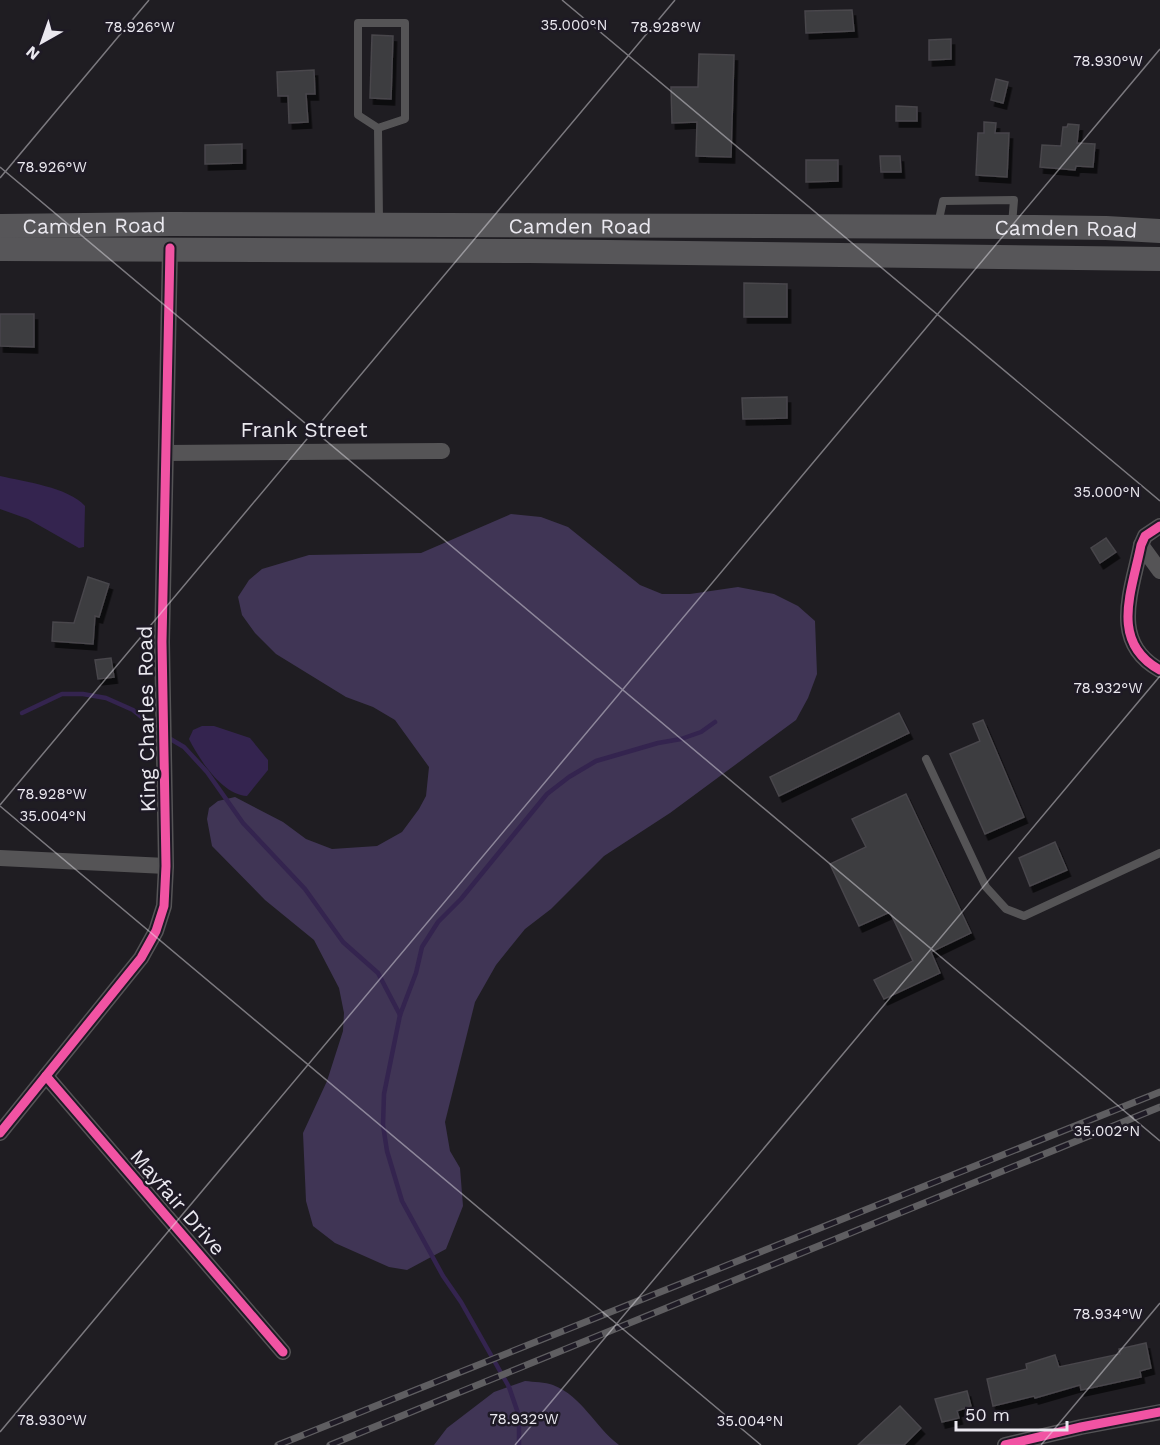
<svg xmlns="http://www.w3.org/2000/svg" width="1160" height="1445" font-family="'Work Sans',sans-serif">
	<style>
		.green { fill: #403555 }
		.water { fill: #34244f }
		.lines { fill: none; stroke-linecap: round; stroke-linejoin: round }
		.stream { stroke: #34244f; stroke-width: 4.5 }
		.building { fill: #3d3c40; stroke: #48464b; stroke-width: 1.5; filter: url(#shadow) }
		.lane { stroke: #555456; stroke-width: 8 }
		.street { stroke: #555456; stroke-width: 16 }
		.secondary { stroke: #575659; stroke-width: 24 }
		.rail-casing { stroke: #5f5e61; stroke-width: 7 }
		.rail { stroke: #1e1a25; stroke-width: 4.5; stroke-dasharray: 14; stroke-linecap: butt }
		.cycleway-casing { stroke: #1e1a25; stroke-width: 13 }
		.cycleway { stroke: #f153a3; stroke-width: 9 }
		.ticks { fill: none; stroke: #eae8ef; stroke-width: 1.5; stroke-opacity: 0.45 }
		.labels { text-anchor: middle; dominant-baseline: central; stroke-width: 5; stroke-linejoin: round; paint-order: stroke }
		.street-label { font-size: 21px; fill: #eae8ef; stroke: #1e1a25 }
		.ticks-label { font-size: 15px; text-anchor: middle; fill: #eae8ef; stroke: #1e1a25; stroke-width: 5; stroke-linejoin: round; paint-order: stroke }
	</style>
	<defs>
		<filter id="shadow"><feDropShadow dx="3.5" dy="6" stdDeviation="0" flood-color="#0009"/></filter>
	</defs>
	<rect width="100%" height="100%" fill="#1f1d22"/>
	<g class="green">
		<path d="M511,514L541,517L568,527L640,585L662,594H690L738,587L774,594L798,606L815,621L817,674L808,698L796,720L670,813L604,856L551,909L525,929L496,965L475,1002L445,1122L450,1151L460,1168L463,1206L446,1249L407,1270L389,1267L335,1243L313,1226L306,1201L303,1133L327,1081L343,1031L344,1013L339,988L314,940L265,900L212,846L207,819L209,808L218,801L235,797L283,822L306,839L332,849L377,846L402,832L419,809L426,796L429,767L395,720L373,707L346,697L276,654L255,633L242,615L238,597L249,580L262,569L309,555L421,553Z"/>
		<path d="M525,1381C534,1382 545,1382 553,1385C583,1397 594,1426 619,1445H434L447,1428L494,1392Z"/>
	</g>
	<g class="water">
		<path d="M0,476C25,482 68,487 85,506L84,547L79,548L28,519L0,509Z"/>
		<path d="M202,726H214L250,738L268,760V770L247,796C222,795 199,759 189,739L193,730Z"/>
	</g>
	<g class="lines">
		<g class="stream">
			<path d="M22,713L62,694H83L106,698L133,710L160,732"/>
			<path d="M167,737L184,747L207,772L243,823L305,889L343,942L378,973L400,1015"/>
			<path d="M519,1445V1416L509,1387L461,1302L443,1276L402,1201L387,1151L383,1125L384,1094L400,1015L416,973L422,947L438,922L461,899L547,794L569,777L596,761L658,743L681,739L701,732L715,722"/>
		</g>
	</g>
	<g class="building">
		<path d="M852,10L854,31L806,33L805,11Z"/>
		<path d="M372,35L393,36L391,99L370,98Z"/>
		<path d="M951,39V59L929,60V40Z"/>
		<path d="M699,54L734,55L731,157L696,156L697,122L672,123L671,87H698Z"/>
		<path d="M314,70L315,94H306L308,122L289,123L288,96H278L277,72Z"/>
		<path d="M996,79L1008,82L1003,103L991,100Z"/>
		<path d="M896,106L917,107V121H896Z"/>
		<path d="M984,122L996,123L995,133H1009L1007,177L976,175L978,133H984Z"/>
		<path d="M1068,124L1079,125L1077,143L1095,144L1093,167L1076,166L1075,170L1040,167L1042,145L1061,146L1063,127H1067Z"/>
		<path d="M242,144V163L205,164V145Z"/>
		<path d="M880,156H900L901,172H881Z"/>
		<path d="M806,160H838V181L806,182Z"/>
		<path d="M744,283L787,284V317H744Z"/>
		<path d="M0,314H34V347L0,346Z"/>
		<path d="M787,397V418L743,419L742,398Z"/>
		<path d="M1106,538L1116,552L1100,563L1091,548Z"/>
		<path d="M88,577L109,584L99,617L95,616L93,644L52,641L53,622L74,623Z"/>
		<path d="M111,658L114,677L98,679L95,660Z"/>
		<path d="M899,713L909,733L779,796L770,777Z"/>
		<path d="M983,720L1024,817L985,834L950,754L980,741L973,724Z"/>
		<path d="M906,794L971,933L931,952L940,973L884,999L874,980L913,961L890,912L859,926L830,864L866,847L852,819Z"/>
		<path d="M1055,842L1067,870L1030,886L1019,858Z"/>
		<path d="M1146,1343L1151,1368L1140,1371L1141,1377L1081,1390L1080,1385L1035,1398L1034,1396L993,1406L987,1379L1027,1369L1026,1364L1055,1355L1059,1367L1120,1354L1119,1349Z"/>
		<path d="M967,1391L971,1406L957,1411L959,1418L942,1422L935,1399Z"/>
		<path d="M900,1406L921,1428L904,1445H858Z"/>
	</g>
	<g class="lines">
		<g class="lane">
			<path d="M378,128L358,115V23H405V119L378,128L379,221"/>
			<path d="M938,224L943,201L1014,200L1012,224"/>
			<path d="M926,759L986,887L1006,909L1024,916L1160,853"/>
		</g>
		<g class="street">
			<path d="M166,453L442,451"/>
			<path d="M1160,526L1145,536L1141,545C1132,591 1109,642 1160,670"/>
			<path d="M1141,545L1160,571"/>
			<path d="M0,858L166,866"/>
			<path d="M46,1076L283,1352"/>
			<path d="M0,1133L141,958L156,931L164,906L166,866L162,642L170,248"/>
			<path d="M1005,1445L1081,1427L1160,1412"/>
		</g>
		<g class="secondary">
			<path id="s1" d="M0,226L170,224L1035,227L1106,228L1160,231"/>
			<path d="M0,249L530,251L1160,259"/>
		</g>
		<g class="rail-casing">
			<g id="rail">
				<path d="M278,1445L1160,1092"/>
				<path d="M330,1445L1160,1107"/>
			</g>
		</g>
		<use href="#rail" class="rail"/>
		<g class="cycleway-casing">
			<g id="cycleway">
				<path d="M1160,526L1145,536L1141,545C1132,591 1109,642 1160,670"/>
				<path d="M46,1076L283,1352"/>
				<path d="M0,1133L141,958L156,931L164,906L166,866L162,642L170,248"/>
				<path d="M1005,1445L1081,1427L1160,1412"/>
			</g>
		</g>
		<use href="#cycleway" class="cycleway"/>
	</g>
	<path class="ticks" d="M562,0L1160,501M0,167L1160,1141M0,178L149,0M0,805L675,0M0,806L761,1445M0,1432L1160,49M515,1445L1160,676M1041,1445L1160,1303"/>
	<g class="labels">
		<g class="street-label">
			<text stroke="none"><textPath href="#s1" startOffset="94">Camden Road</textPath></text>
			<text stroke="none"><textPath href="#s1" startOffset="580">Camden Road</textPath></text>
			<text stroke="none"><textPath href="#s1" startOffset="1066">Camden Road</textPath></text>
			<text x="304" y="429">Frank Street</text>
			<text transform="translate(146 719) rotate(-91)">King Charles Road</text>
			<text transform="translate(178 1202) rotate(49)">Mayfair Drive</text>
		</g>
	</g>
	<g class="ticks-label">
		<text x="574" y="30">35.000°N</text>
		<text x="140" y="32">78.926°W</text>
		<text x="666" y="32">78.928°W</text>
		<text x="1108" y="66">78.930°W</text>
		<text x="52" y="172">78.926°W</text>
		<text x="1107" y="497">35.000°N</text>
		<text x="1108" y="693">78.932°W</text>
		<text x="52" y="799">78.928°W</text>
		<text x="53" y="821">35.004°N</text>
		<text x="1107" y="1136">35.002°N</text>
		<text x="1108" y="1319">78.934°W</text>
		<text x="524" y="1424">78.932°W</text>
		<text x="52" y="1425">78.930°W</text>
		<text x="750" y="1426">35.004°N</text>
	</g>
	<g transform="translate(42 42) rotate(220)" stroke="#1e1a25" stroke-width="4.5" paint-order="stroke">
	<path d="M0-4.5L10 22L0 15L-10 22Z" fill="#eae8ef"/>
	<text y="-9" font-size="16" font-weight="bold" text-anchor="middle" fill="#eae8ef">N</text>
	</g>
	<path d="M956 1421v9h111v-9" fill="none" stroke="#eae8ef" stroke-width="3"/>
	<text x="965" y="1421" font-size="18" fill="#eae8ef" stroke="#1e1a25" stroke-width="4.5" paint-order="stroke">50 m</text>
</svg>
